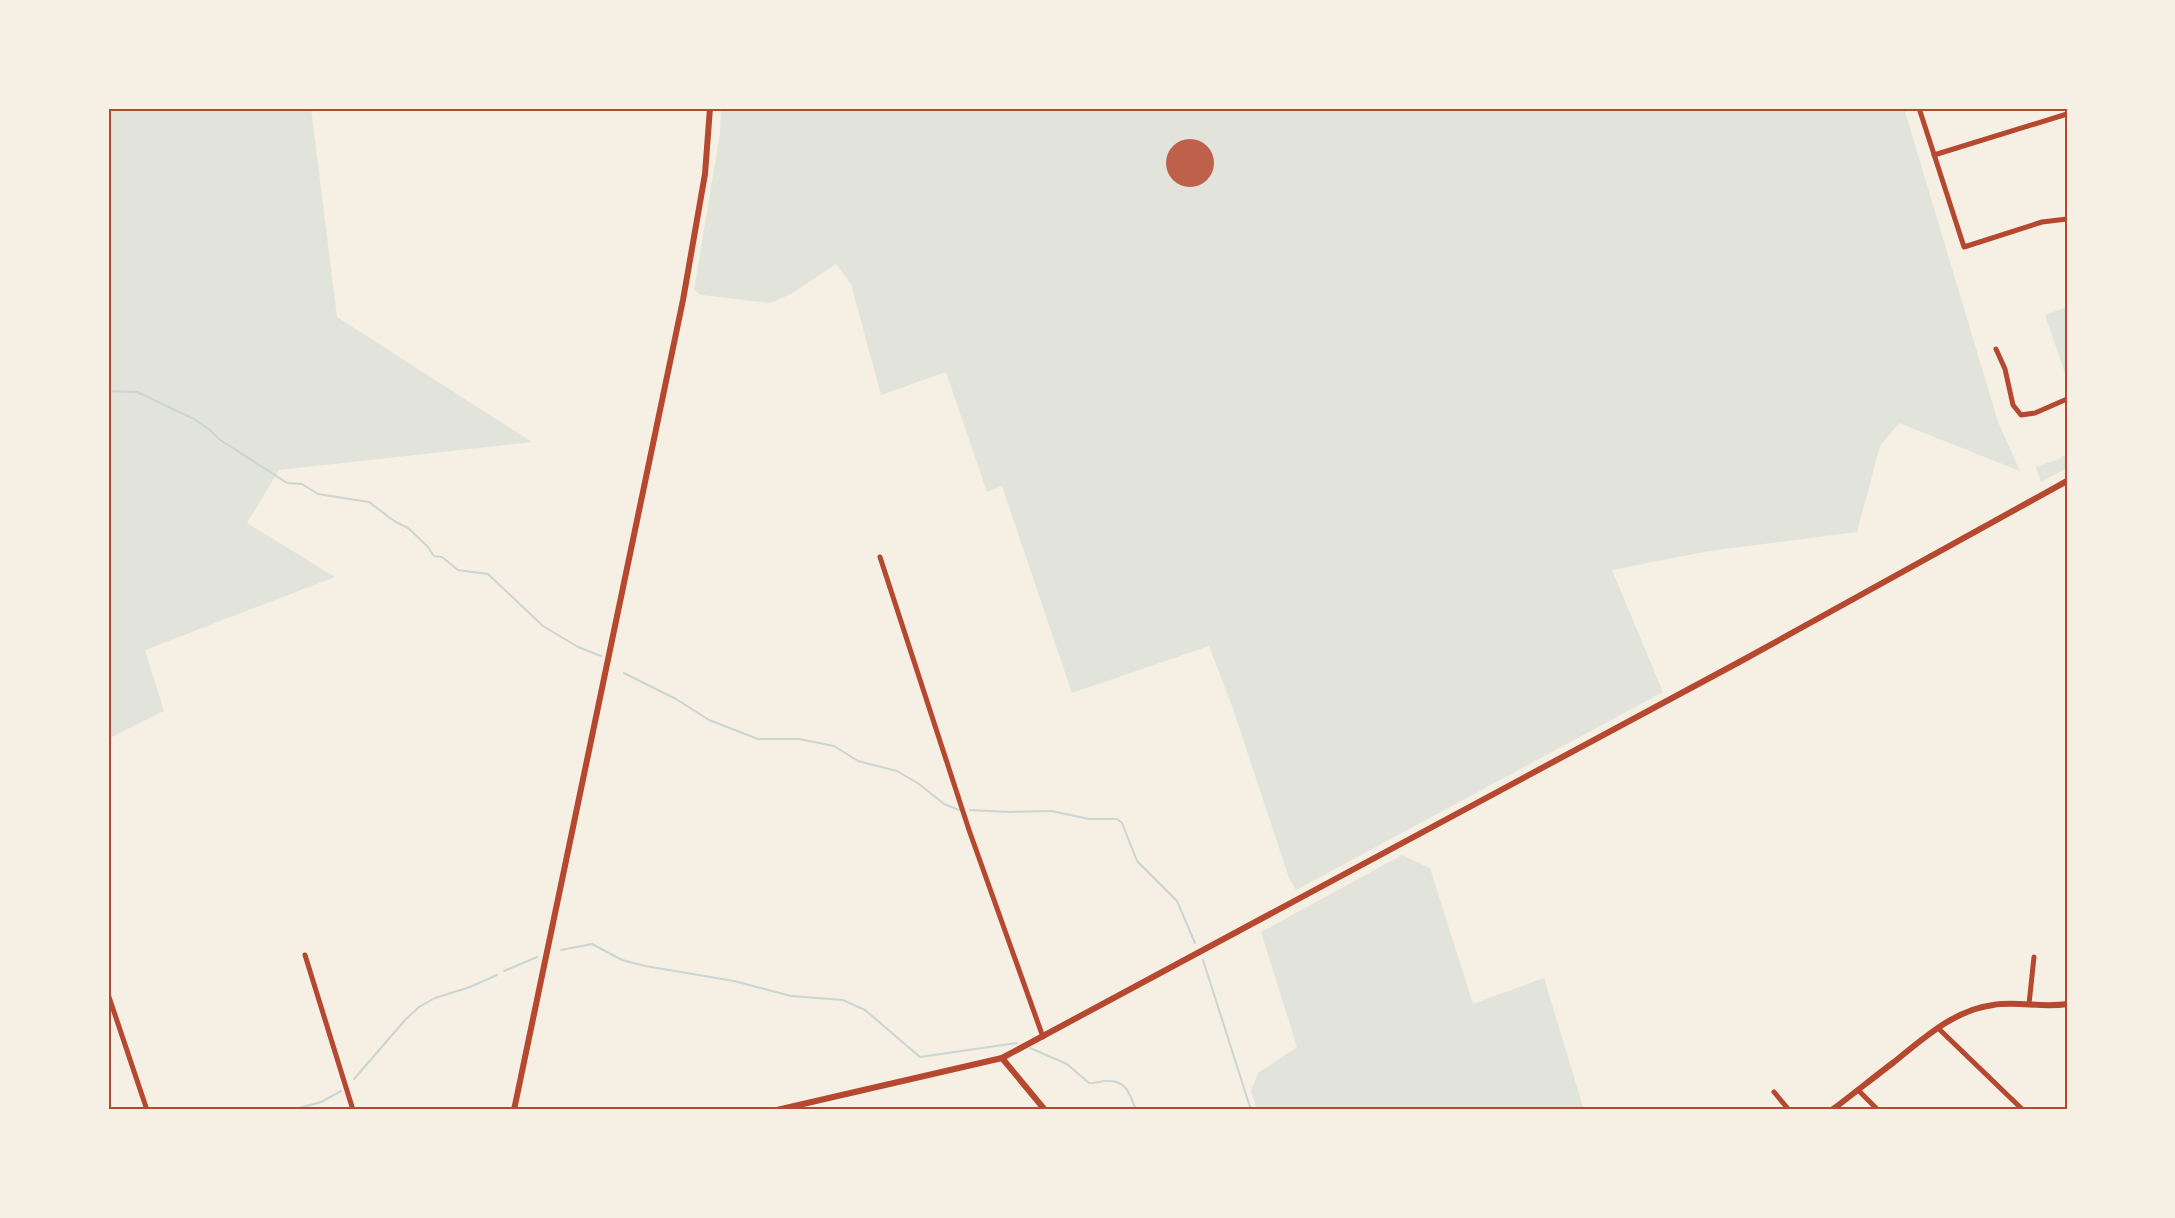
<svg xmlns="http://www.w3.org/2000/svg" width="2175" height="1218" font-family="Barlow,sans-serif">
	<style>
		.green { fill: #e2e4dc }
		.lines { fill: none; stroke-linecap: round; stroke-linejoin: round }
		.stream { stroke: #c9d6d2; stroke-width: 2 }
		.building { fill: #bf614a }
		.minor { stroke: #b5482f; stroke-width: 5 }
		.tertiary { stroke: #b5482f; stroke-width: 6 }
		.neatline { fill: none; stroke: #b5482f; stroke-width: 2 }
	</style>
	<rect width="100%" height="100%" fill="#f6efe4"/>
	<g class="green">
		<path d="M108,108H311L337,317L532,442L279,470L247,523L335,577L145,650L164,711L108,739Z"/>
		<path d="M721,108H1904L1998,422L2020,471L1899,423L1880,446L1857,532L1709,551L1612,570L1663,692L1296,890L1289,878L1232,706L1209,646L1072,693L1002,486L987,492L946,372L881,395L851,284L836,264L791,294L770,303L701,295L694,290L720,133Z"/>
		<path d="M2067,307V379L2045,315Z"/>
		<path d="M2067,455V468L2041,482L2036,467L2062,458L2061,457Z"/>
		<path d="M1402,855L1430,868L1473,1004L1544,978L1584,1110H1257L1251,1091L1258,1073L1297,1047L1261,932Z"/>
	</g>
	<g class="lines">
		<g class="stream">
			<path d="M108,391L137,392L194,419L210,430L219,439L287,483L302,484L318,494L369,502L394,521L408,528L427,546L434,556L442,557L458,570L488,574L543,626L578,647L601,656"/>
			<path d="M624,673L676,699L709,720L758,739H799L834,746L858,761L897,771L919,784L944,804L959,810"/>
			<path d="M970,810L1009,812L1052,811L1089,819H1117L1122,823L1137,861L1177,901L1195,943"/>
			<path d="M561,950L592,944L622,960L645,966L734,981L791,996L843,1000L865,1010L920,1057L1017,1043"/>
			<path d="M1203,960L1251,1110"/>
			<path d="M504,971L537,957"/>
			<path d="M1030,1048L1067,1064L1089,1083C1096,1084 1102,1080 1109,1081C1127,1081 1130,1095 1136,1110"/>
			<path d="M354,1079L406,1019L419,1007L435,998L470,987L497,975"/>
			<path d="M243,1110L249,1108L268,1110"/>
			<path d="M292,1110L321,1102L341,1091"/>
		</g>
	</g>
	<circle class="building" cx="1190" cy="163" r="24"/>
	<g class="lines">
		<g class="minor">
			<path d="M1919,108L1964,247L2042,222L2067,219"/>
			<path d="M1934,155L2067,114"/>
			<path d="M1996,349L2005,369L2013,405L2021,415L2035,413L2067,399"/>
			<path d="M880,557L969,830L1043,1037"/>
			<path d="M305,955L353,1110"/>
			<path d="M108,994L147,1110"/>
			<path d="M2029,1004L2034,957"/>
			<path d="M1938,1028L2023,1110"/>
			<path d="M1858,1090L1878,1110"/>
			<path d="M1774,1092L1789,1110"/>
		</g>
		<g class="tertiary">
			<path d="M1002,1058L1045,1110"/>
			<path d="M514,1110L683,300L705,174L710,108"/>
			<path d="M777,1110L1002,1058L1743,660L2067,481"/>
			<path d="M1832,1110C1853,1094 1873,1078 1894,1062C1924,1038 1954,1010 1993,1005C2018,1001 2042,1008 2067,1004"/>
		</g>
	</g>
	<rect width="2175" height="1218" fill="none" stroke="#f6efe4" stroke-width="219"/>
	<rect x="110" y="110" width="1956" height="998" class="neatline"/>
</svg>
